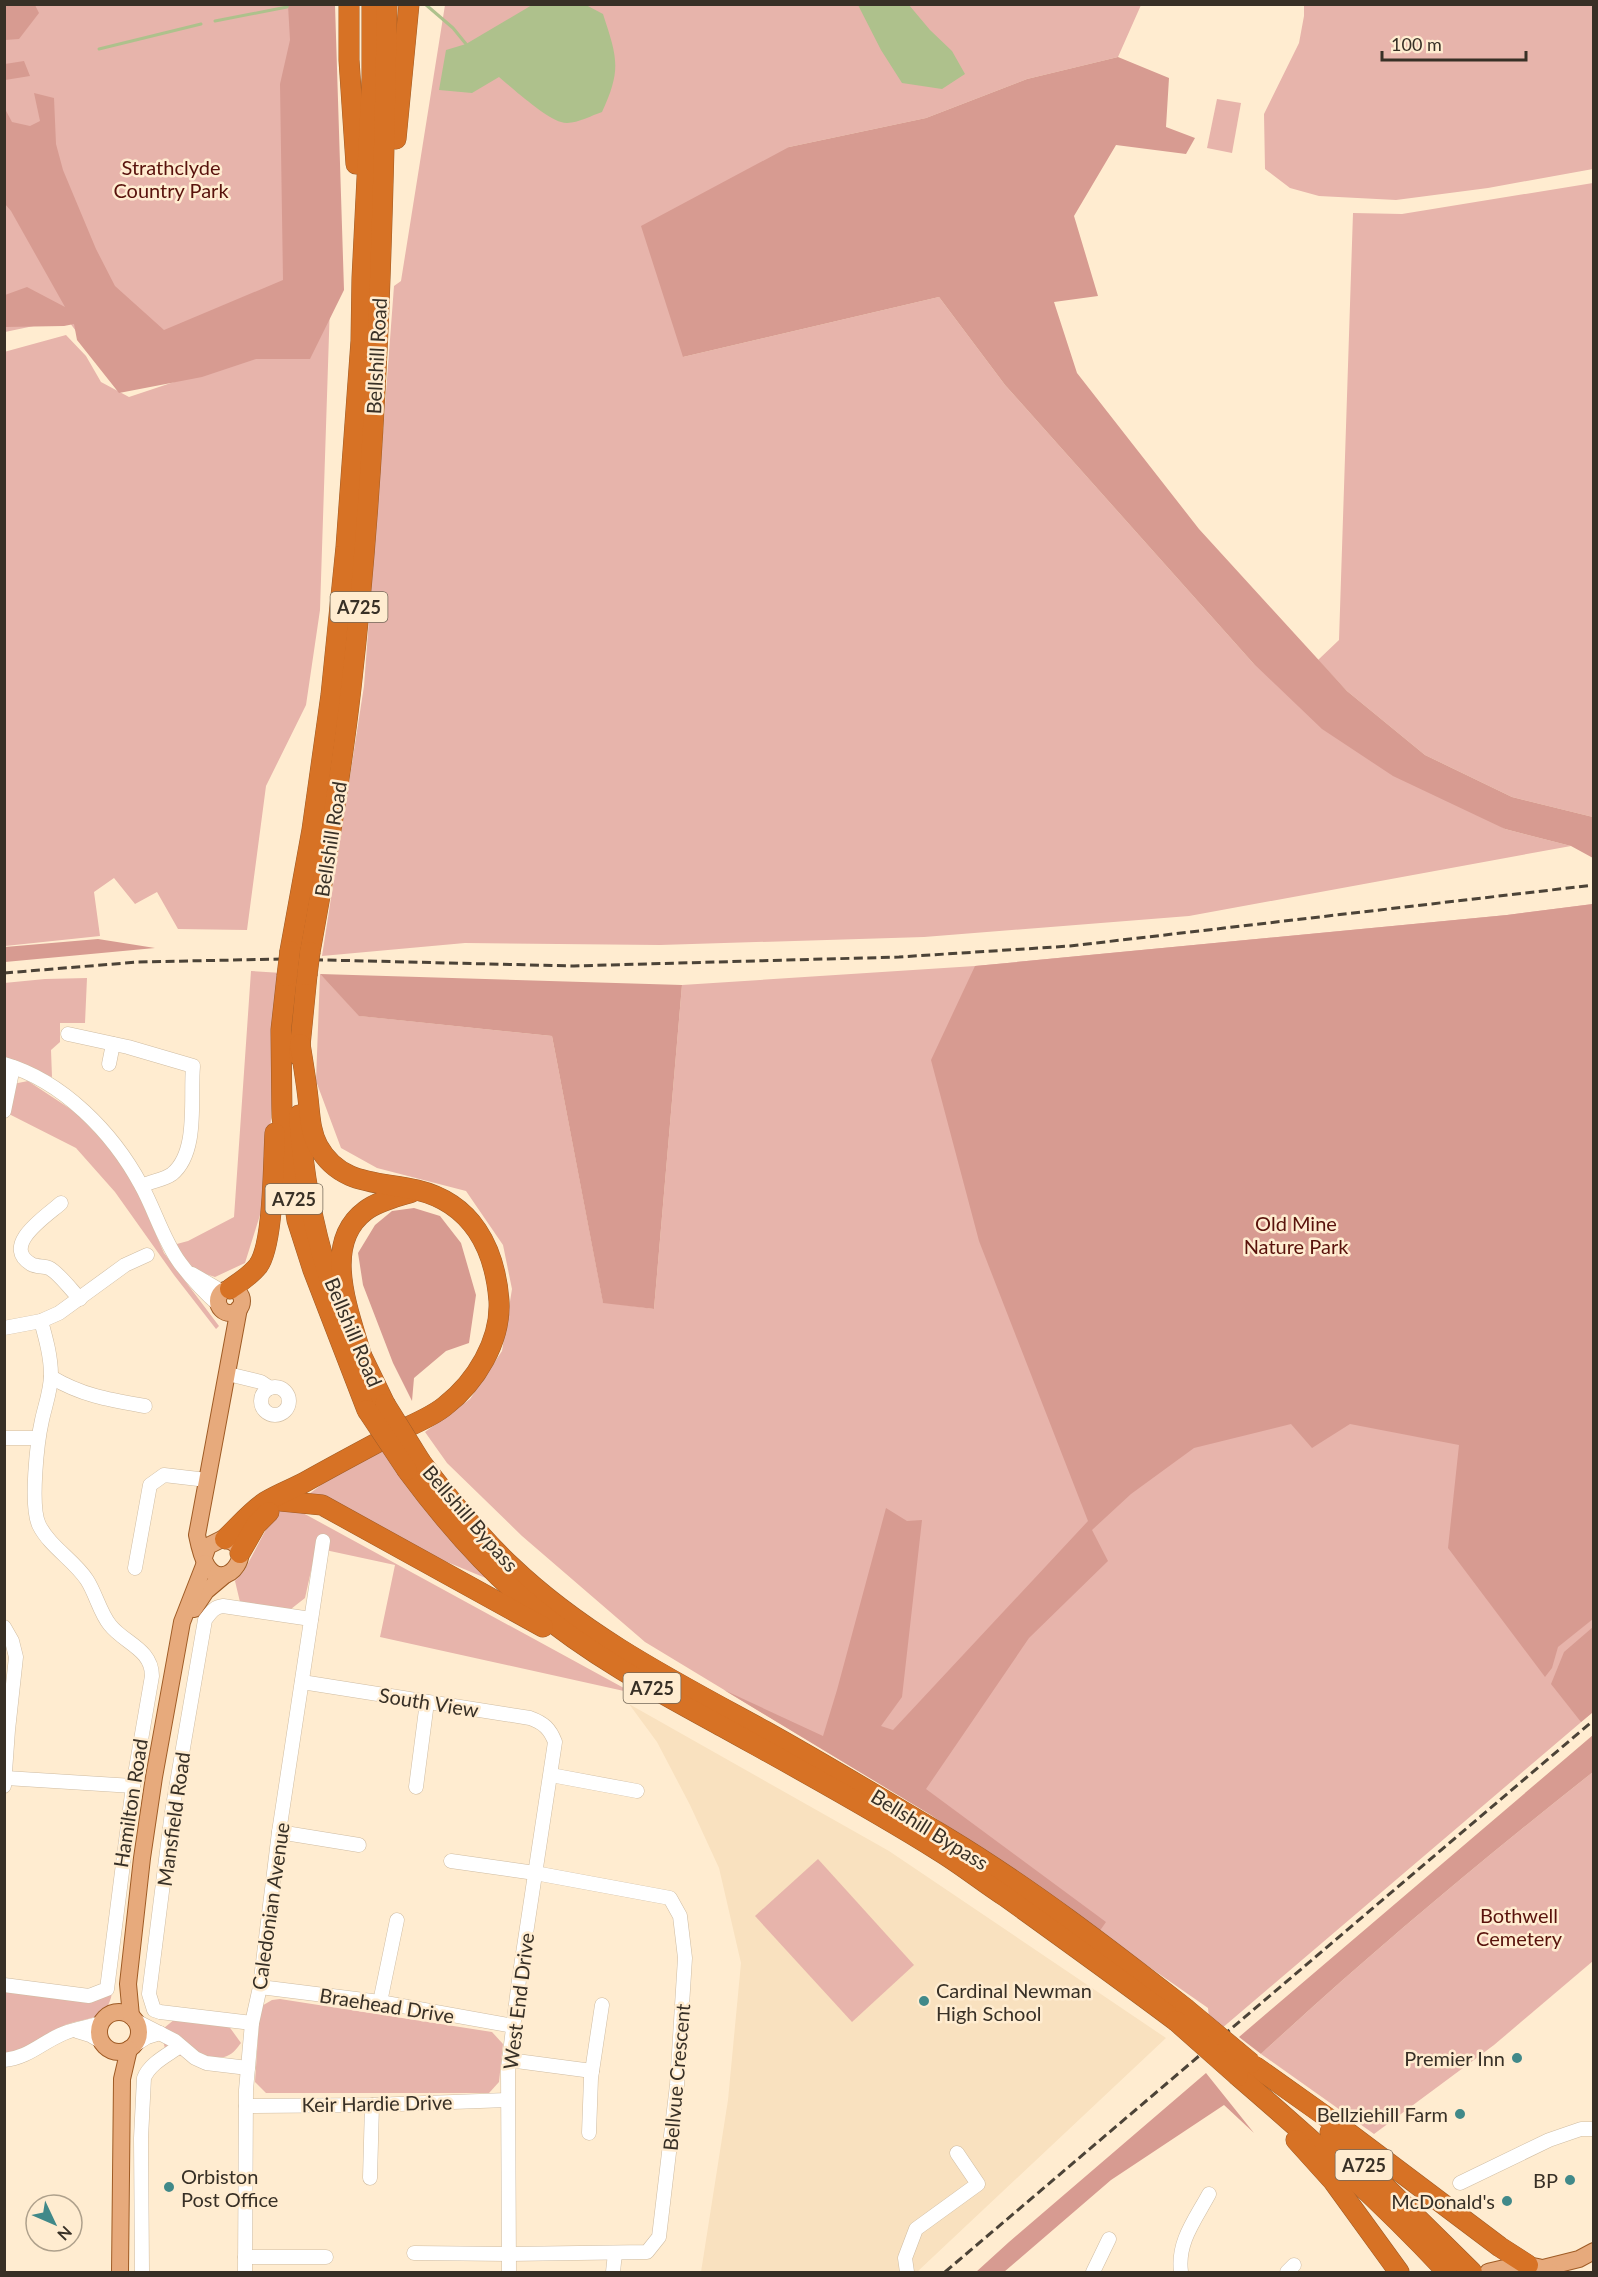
<svg xmlns="http://www.w3.org/2000/svg" width="1598" height="2277" font-family="Lato,sans-serif">
	<style>
		.built { fill: #f9e1bf }
		.green { fill: #e7b4ab }
		.forest { fill: #d79b91 }
		.water { fill: #aec18c }
		.lines { fill: none; stroke-linecap: round; stroke-linejoin: round }
		.stream { stroke: #aec18c; stroke-width: 3 }
		.minor-casing { stroke: #cfbca2; stroke-width: 15 }
		.major-casing { stroke: #9f5b25; stroke-width: 18 }
		.highway-casing { stroke: #9f5b25; stroke-width: 21 }
		.minor { stroke: #fff; stroke-width: 14 }
		.major { stroke: #e7aa7c; stroke-width: 16 }
		.highway { stroke: #d77225; stroke-width: 20 }
		.rail { stroke: #4c4337; stroke-width: 3; stroke-dasharray: 9 4.5; stroke-linecap: butt }
		.highway-bridge-casing { stroke: #9f5b25; stroke-width: 21; stroke-linecap: butt }
		.highway-bridge { stroke: #d77225; stroke-width: 20 }
		.poi-dot { fill: #418989; stroke: #ffecd0; stroke-width: 2 }
		.labels { text-anchor: middle; dominant-baseline: central; stroke-width: 5; stroke-linejoin: round; paint-order: stroke }
		.shield { fill: #ffecd0; stroke: #746859; stroke-width: 1.5 }
		.shield-label { font-size: 18px; font-weight: bold; fill: #383026 }
		.park-label { font-size: 20px; fill: #59120c; stroke: #ffecd0 }
		.street-label { font-size: 20px; fill: #383026; stroke: #ffecd0 }
		.poi-label { font-size: 20px; fill: #383026; stroke: #ffecd0; text-anchor: end }
	</style>
	<rect width="100%" height="100%" fill="#ffecd0"/>
	<path class="built" d="M629,1704L889,1851L1166,2038L917,2272H701L728,2100L741,1963L719,1868L690,1805L657,1742Z"/>
	<g class="green">
		<path d="M5,5H332L342,292L240,358L87,346L67,319L5,332Z"/>
		<path d="M445,5H1141L1118,57L1027,79L926,118L789,147L683,357L939,297L1005,385L1253,663L1505,829L1571,846L1189,916L924,937L660,945L465,943L322,956L364,686L394,286L401,281Z"/>
		<path d="M1304,5H1593V169L1488,188L1396,200L1319,196L1290,188L1265,169L1264,114L1299,43L1304,16Z"/>
		<path d="M1217,99L1241,103L1232,153L1207,148Z"/>
		<path d="M1593,183V817L1512,797L1425,755L1347,691L1318,660L1339,640L1353,213L1402,214Z"/>
		<path d="M330,304L320,610L306,705L266,786L247,930L178,929L157,892L135,904L114,878L94,892L100,936L5,946L4,352L66,335L86,356L101,382L129,397L240,360Z"/>
		<path d="M1593,904V1712L1221,2029L1209,2018L1208,2008L931,1815L645,1642L522,1536L447,1463L425,1432L470,1399L502,1351L512,1289L503,1245L466,1191L377,1168L341,1148L316,1081L320,974L360,1016L552,1036L603,1302L654,1309L682,985L975,966L1507,915Z"/>
		<path d="M251,971L282,973L265,1199L245,1263L215,1277L190,1269L173,1245L188,1241L234,1217Z"/>
		<path d="M87,978L85,1023H60V1042L51,1050L52,1077L5,1064L4,983L45,979Z"/>
		<path d="M28,1081L75,1112L114,1152L138,1193L164,1253L219,1326L216,1329L174,1275L115,1192L76,1148L5,1112L13,1084Z"/>
		<path d="M381,1439L488,1579L300,1501Z"/>
		<path d="M281,1501L633,1693L380,1637L395,1565L316,1548L305,1598L291,1609L240,1602L235,1581L244,1571Z"/>
		<path d="M1593,1772V1961L1494,2045L1374,2134L1261,2054C1368,1955 1479,1862 1593,1772Z"/>
		<path d="M818,1859L914,1965L852,2022L755,1916Z"/>
		<path d="M4,1991L112,1993C107,2022 86,2017 65,2025C59,2028 54,2033 49,2036C35,2046 21,2052 5,2054Z"/>
		<path d="M280,1999L492,2032L503,2044L499,2082L489,2093H266L255,2082L260,2007L272,2000Z"/>
		<path d="M175,2019L228,2025L241,2043C237,2048 234,2053 227,2056C219,2060 174,2058 167,2051C162,2046 164,2035 164,2028Z"/>
	</g>
	<g class="forest">
		<path d="M5,4L35,5L39,13L19,39L5,40Z"/>
		<path d="M288,5H335L344,290L310,359H256L202,377L119,393L77,340L74,324L64,326L5,327V295L27,287L65,307L11,211L5,204V109L12,122L30,126L40,121L34,93L54,98L56,144L63,170L96,249L115,286L164,330L283,280L280,84L290,40Z"/>
		<path d="M1118,57L1169,78L1166,127L1195,138L1186,154L1116,145L1074,216L1098,296L1054,302L1077,373L1199,529L1347,691L1425,755L1512,797L1593,817V858L1571,846L1505,829L1393,776L1322,729L1253,663L1005,385L939,297L683,357L641,226L789,147L926,118L1027,79Z"/>
		<path d="M24,61L30,76L5,80V87V64Z"/>
		<path d="M1593,904V1619L1558,1647L1552,1668L1545,1677L1448,1548L1459,1445L1350,1424L1312,1448L1291,1424L1194,1448L1131,1494L1092,1530L1108,1561L1029,1638L926,1789L1106,1922L1099,1932L931,1815L724,1690L823,1736L837,1690L886,1508L907,1521L922,1520L902,1697L881,1726L893,1730L1088,1521L979,1241L931,1060L975,966L1507,915Z"/>
		<path d="M98,939L155,948L5,962V947Z"/>
		<path d="M320,974L682,985L654,1309L603,1303L552,1036L359,1016Z"/>
		<path d="M414,1208L440,1216L461,1243L476,1295L469,1343L446,1351L414,1378L412,1401L393,1363L363,1285L358,1253L375,1225L392,1211Z"/>
		<path d="M1593,1627V1712L1581,1722L1551,1684L1564,1652Z"/>
		<path d="M1593,1735V1772C1479,1862 1368,1955 1261,2054L1239,2037Z"/>
		<path d="M1206,2073L1254,2133L1224,2105L1111,2180L1004,2272H976L1009,2242Z"/>
	</g>
	<g class="water">
		<path d="M532,5H586L603,14C617,57 622,69 602,112C590,116 573,126 561,122C546,118 512,88 499,77L472,93L439,90L446,50L466,44Z"/>
		<path d="M858,5H909L930,30L952,51L965,74L942,89L902,83L881,50Z"/>
	</g>
	<g class="lines">
		<g class="stream">
			<path d="M425,4L453,28L466,44"/>
			<path d="M215,21L287,7L288,4"/>
			<path d="M99,49L201,24"/>
		</g>
		<g class="minor-casing">
			<g id="minor">
				<path d="M68,1034L128,1047L193,1066C190,1098 199,1152 172,1174C164,1180 151,1181 142,1186"/>
				<path d="M4,1064C63,1081 113,1133 141,1185C155,1210 163,1240 180,1263C192,1279 205,1293 220,1306"/>
				<path d="M109,1064L113,1044"/>
				<path d="M4,1111L13,1067"/>
				<path d="M61,1203C48,1215 0,1245 31,1264C36,1267 44,1266 49,1268C59,1273 72,1291 80,1299"/>
				<path d="M192,1274L223,1292"/>
				<path d="M4,1328L41,1321L59,1313L125,1265L147,1255"/>
				<path d="M228,1374L261,1382L270,1388"/>
				<path d="M51,1377C83,1396 110,1400 145,1406"/>
				<circle cx="275" cy="1401" r="14"/>
				<path d="M4,1438H38"/>
				<path d="M135,1568L150,1485L164,1475L207,1480"/>
				<path d="M4,1627L12,1641L16,1657L8,1730L4,1786"/>
				<path d="M302,1682L530,1718C544,1723 550,1729 555,1742L519,1980L508,2069L509,2272"/>
				<path d="M551,1775L637,1791"/>
				<path d="M6,1778L133,1786"/>
				<path d="M416,1787L427,1702"/>
				<path d="M279,1832L359,1845"/>
				<path d="M4,1985L89,1996L107,1989L133,1786L152,1676C152,1649 124,1643 110,1625C100,1613 96,1594 87,1580C74,1560 50,1547 39,1525C30,1506 37,1442 42,1420C45,1406 51,1390 51,1375C51,1357 46,1339 41,1321"/>
				<path d="M260,1987L380,2002L513,2026"/>
				<path d="M380,2002L397,1920"/>
				<path d="M134,2020L175,2041L195,2058L206,2063L248,2068"/>
				<path d="M252,2023L160,2012L154,2010L149,1994L172,1812L205,1620C211,1612 214,1607 223,1606L311,1619"/>
				<path d="M77,2031L90,2035L102,2042"/>
				<path d="M133,2046L147,2037L160,2033"/>
				<path d="M4,2060C27,2058 40,2044 60,2035C71,2029 89,2027 101,2023"/>
				<path d="M509,2060L592,2071"/>
				<path d="M246,2106L372,2105L507,2100"/>
				<path d="M589,2133L591,2078L602,2005"/>
				<path d="M370,2178L372,2105"/>
				<path d="M1460,2183L1549,2140L1581,2129H1594"/>
				<path d="M414,2253L509,2254L647,2252L659,2237L677,2085L685,1958L680,1916L670,1898L535,1873L451,1861"/>
				<path d="M245,2257H326"/>
				<path d="M142,2272L141,2138L144,2078C150,2063 168,2055 180,2046"/>
				<path d="M245,2272L246,2090L252,2023L260,1987L279,1832L323,1541"/>
				<path d="M613,2272L615,2253"/>
				<path d="M907,2272L905,2258L916,2229L978,2184L957,2153"/>
				<path d="M1093,2272L1109,2239"/>
				<path d="M1181,2272C1177,2242 1195,2220 1209,2194"/>
				<path d="M1287,2272L1294,2265"/>
			</g>
		</g>
		<g class="major-casing">
			<g id="major">
				<circle cx="230" cy="1301" r="12"/>
				<path d="M204,1557L208,1546L222,1539C262,1544 226,1596 207,1566C202,1558 199,1545 197,1535L239,1308"/>
				<path d="M194,1609L206,1591L225,1575"/>
				<circle cx="119" cy="2032" r="20"/>
				<path d="M131,2016L128,1984L142,1858L154,1777L182,1622L205,1563"/>
				<path d="M1543,2268L1579,2259L1594,2251"/>
				<path d="M120,2272L122,2079L129,2049"/>
				<path d="M1488,2272C1508,2267 1531,2260 1550,2272"/>
			</g>
		</g>
		<g class="highway-casing">
			<g id="highway">
				<path d="M349,4V60L356,164"/>
				<path d="M396,139L409,4"/>
				<path d="M290,951L312,830L331,695L346,547L361,341L362,278L372,78V4"/>
				<path d="M310,952C326,864 341,776 351,688C377,461 383,232 387,4"/>
				<path d="M287,976L281,1030L282,1117L297,1220L313,1270L367,1410"/>
				<path d="M299,1056L307,975"/>
				<path d="M299,1115C303,1173 313,1231 332,1286"/>
				<path d="M230,1289C240,1282 250,1276 258,1266C274,1244 273,1163 275,1133"/>
				<path d="M356,1344L385,1404"/>
				<path d="M361,1354C349,1312 321,1244 365,1211C378,1201 397,1197 412,1192"/>
				<path d="M421,1462C449,1499 477,1534 511,1566C584,1636 677,1683 765,1731C826,1765 886,1801 946,1837C1029,1887 1108,1948 1185,2008"/>
				<path d="M407,1470C444,1520 484,1567 533,1607C590,1655 657,1691 723,1727C795,1767 869,1807 939,1851C962,1865 983,1882 1006,1897C1063,1938 1120,1979 1176,2021"/>
				<path d="M281,1501L322,1505L543,1627"/>
				<path d="M225,1539C238,1527 250,1512 265,1502C278,1494 292,1489 305,1482C337,1464 369,1447 401,1430C416,1423 433,1416 445,1406C476,1382 501,1341 499,1301C495,1248 472,1203 417,1190C379,1181 340,1186 318,1146C310,1131 310,1115 308,1098C306,1080 303,1062 300,1044"/>
				<path d="M240,1553L256,1525L269,1512"/>
				<path d="M1256,2067L1342,2128L1500,2247L1528,2265"/>
				<path d="M1238,2076C1311,2139 1382,2202 1447,2272"/>
				<path d="M1330,2132L1472,2272"/>
				<path d="M1296,2140L1333,2181L1399,2272"/>
			</g>
		</g>
		<use href="#minor" class="minor"/>
		<use href="#major" class="major"/>
		<use href="#highway" class="highway"/>
		<g class="rail">
			<path d="M4,973L138,962L283,959L574,966L899,957L1070,946L1594,885"/>
			<path d="M945,2272L1594,1720"/>
		</g>
		<g class="highway-bridge-casing">
			<g id="highway-bridge">
				<path d="M307,975L310,952"/>
				<path d="M287,976L290,951"/>
				<path d="M385,1404L421,1462"/>
				<path d="M367,1410L407,1470"/>
				<path d="M1185,2008L1251,2063"/>
				<path d="M1176,2021L1238,2076"/>
			</g>
		</g>
		<use href="#highway-bridge" class="highway-bridge"/>
	</g>
	<g class="poi-dot">
		<circle cx="924" cy="2001" r="6"/>
		<circle cx="1517" cy="2058" r="6"/>
		<circle cx="1460" cy="2114" r="6"/>
		<circle cx="1570" cy="2180" r="6"/>
		<circle cx="169" cy="2187" r="6"/>
		<circle cx="1507" cy="2201" r="6"/>
	</g>
	<g class="labels">
		<g class="shield">
			<rect x="330.5" y="592" width="57" height="30" rx="4.5"/>
			<rect x="265.5" y="1184" width="57" height="30" rx="4.5"/>
			<rect x="623.5" y="1673" width="57" height="30" rx="4.5"/>
			<rect x="1335.5" y="2150" width="57" height="30" rx="4.5"/>
		</g>
		<g class="shield-label">
			<text x="359" y="607">A725</text>
			<text x="294" y="1199">A725</text>
			<text x="652" y="1688">A725</text>
			<text x="1364" y="2165">A725</text>
		</g>
		<g class="park-label">
			<text x="171" y="167">Strathclyde<tspan x="171" dy="23">Country Park</tspan></text>
			<text x="1296" y="1223">Old Mine<tspan x="1296" dy="23">Nature Park</tspan></text>
			<text x="1519" y="1915">Bothwell<tspan x="1519" dy="23">Cemetery</tspan></text>
		</g>
		<g class="street-label">
			<text transform="translate(376 356) rotate(-87)">Bellshill Road</text>
			<text transform="translate(330 839) rotate(-81)">Bellshill Road</text>
			<text transform="translate(354 1332) rotate(67)">Bellshill Road</text>
			<text transform="translate(471 1518) rotate(49)">Bellshill Bypass</text>
			<text transform="translate(429 1702) rotate(9)">South View</text>
			<text transform="translate(130 1803) rotate(-81)">Hamilton Road</text>
			<text transform="translate(173 1819) rotate(-82)">Mansfield Road</text>
			<text transform="translate(930 1829) rotate(32)">Bellshill Bypass</text>
			<text transform="translate(270 1906) rotate(-82)">Caledonian Avenue</text>
			<text transform="translate(518 2001) rotate(-83)">West End Drive</text>
			<text transform="translate(387 2005) rotate(9)">Braehead Drive</text>
			<text transform="translate(676 2077) rotate(-85)">Bellvue Crescent</text>
			<text transform="translate(377 2103) rotate(-1)">Keir Hardie Drive</text>
		</g>
		<g class="poi-label">
			<text x="936" y="1990" text-anchor="start">Cardinal Newman<tspan x="936" dy="23">High School</tspan></text>
			<text x="1505" y="2058">Premier Inn</text>
			<text x="1448" y="2114">Bellziehill Farm</text>
			<text x="181" y="2176" text-anchor="start">Orbiston<tspan x="181" dy="23">Post Office</tspan></text>
			<text x="1558" y="2180">BP</text>
			<text x="1495" y="2201">McDonald's</text>
		</g>
	</g>
	<rect width="1598" height="2277" fill="none" stroke="#383026" stroke-width="12"/>
	<g transform="translate(54 2223) rotate(134)"><circle r="28" fill="#ffecd0" stroke="#afa18c" stroke-width="1.5"/>
	<path d="M0-4.5L10 22L0 15L-10 22Z" fill="#418989"/>
	<text y="-9" font-size="16" font-weight="bold" text-anchor="middle" fill="#383026">N</text>
	</g>
	<path d="M1382 51v9h144v-9" fill="none" stroke="#383026" stroke-width="3"/>
	<text x="1391" y="51" font-size="18" fill="#383026" stroke="#ffecd0" stroke-width="4.5" paint-order="stroke">100 m</text>
</svg>
